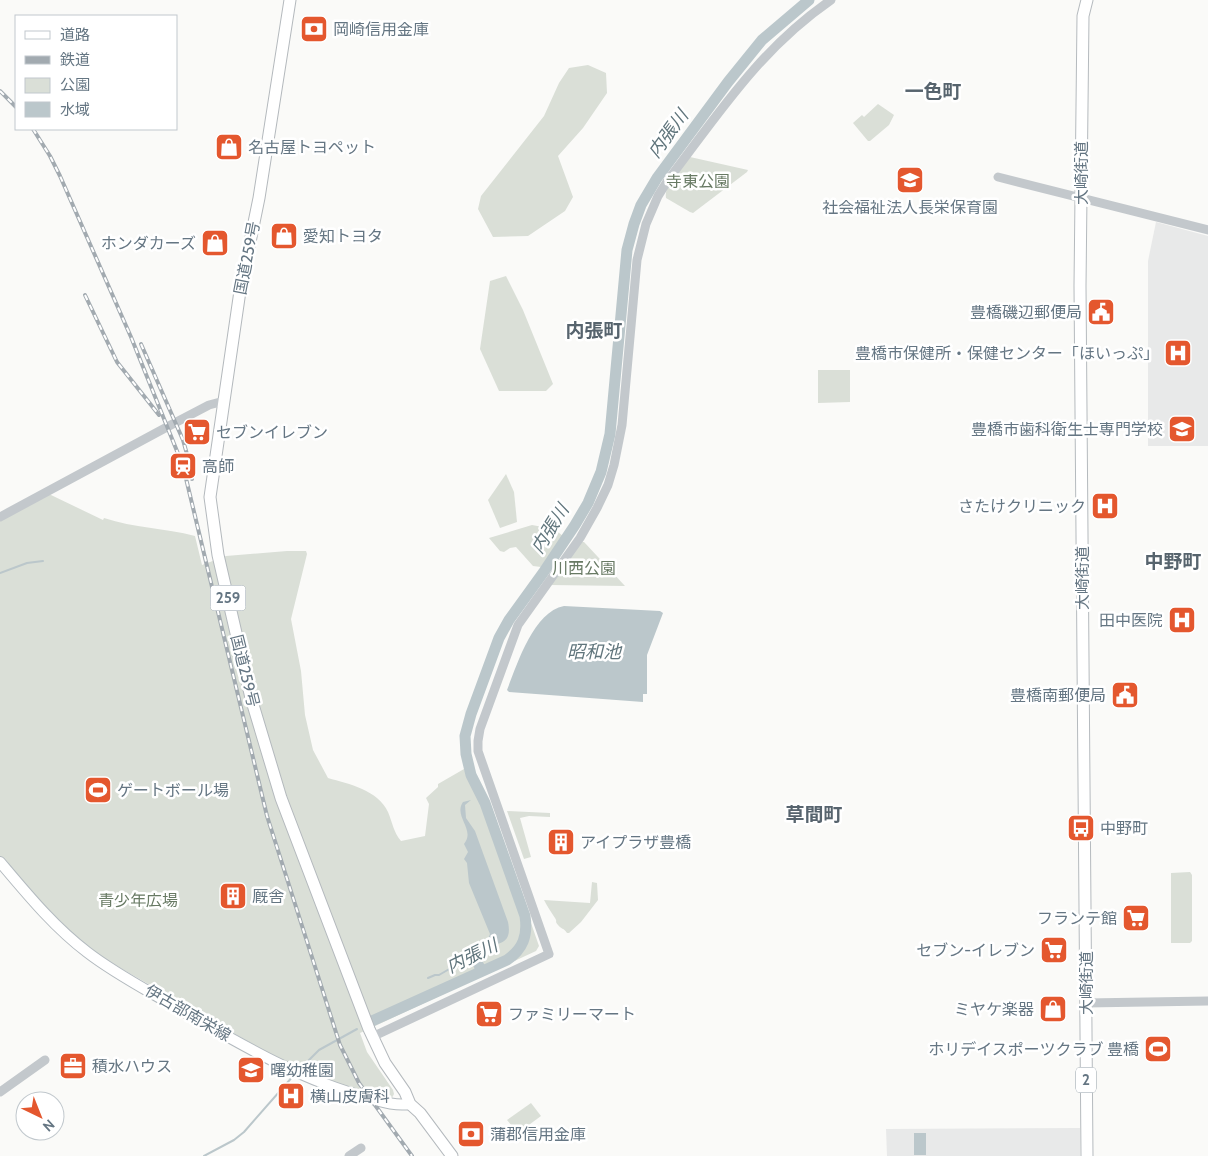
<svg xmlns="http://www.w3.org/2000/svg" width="1208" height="1156" font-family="Cabin,'Noto Sans JP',sans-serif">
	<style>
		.built { fill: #e8e9e9 }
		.green { fill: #dadfd7 }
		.water { fill: #bbc7cb }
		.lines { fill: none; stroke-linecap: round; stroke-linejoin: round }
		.stream { stroke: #bbc7cb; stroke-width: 2 }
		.river { stroke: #bbc7cb; stroke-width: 11 }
		.secondary-casing { stroke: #b3babf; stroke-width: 12 }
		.primary-casing { stroke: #b5babe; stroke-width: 13 }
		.trunk-casing { stroke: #b4b9bd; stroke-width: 13 }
		.tertiary { stroke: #c3c8cc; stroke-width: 9 }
		.secondary { stroke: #fff; stroke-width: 10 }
		.primary { stroke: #fff; stroke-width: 11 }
		.trunk { stroke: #fff; stroke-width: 11 }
		.rail-casing { stroke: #a2aab0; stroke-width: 4 }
		.rail { stroke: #fff; stroke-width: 2; stroke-dasharray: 5.5; stroke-linecap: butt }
		.labels { text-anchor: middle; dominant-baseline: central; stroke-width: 5; stroke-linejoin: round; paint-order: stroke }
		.shield { fill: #fff; stroke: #939fa8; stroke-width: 1 }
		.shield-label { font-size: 15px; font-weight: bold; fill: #657683 }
		.poi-label { font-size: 16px; fill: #657683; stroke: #fff; text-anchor: start }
		.street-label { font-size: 16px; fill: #657683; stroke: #fff }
		.park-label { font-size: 16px; fill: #687a64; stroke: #fff }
		.water-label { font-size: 18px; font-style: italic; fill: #60757c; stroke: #fff }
		.quarter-label { font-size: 19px; font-weight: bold; fill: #57646e; stroke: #fff }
	</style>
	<rect width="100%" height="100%" fill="#fafaf8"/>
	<g class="built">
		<path d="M1156,222L1208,236V446H1148V261Z"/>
		<path d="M1080,1128V1156H887L886,1129Z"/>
	</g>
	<g class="green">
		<path d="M588,65L606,73L607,93L583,128L558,156L573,197L565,211L528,236L493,237L478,209L481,196L544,116L559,83L569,68Z"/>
		<path d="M878,104L894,115L889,125L870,141H868L853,123L862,115L864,117Z"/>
		<path d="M690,157L748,170L747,172L693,213L690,212L666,198C664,183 682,168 690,157Z"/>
		<path d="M506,276L523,310L553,384L546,391H499L480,349L490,281Z"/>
		<path d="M818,370H850V402L818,403Z"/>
		<path d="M506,474L514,492L517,522L500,528L488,500Z"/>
		<path d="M48,495H51L103,520L104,518C134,528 165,528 195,536L202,565L226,556L287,551H306L307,554L291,619L301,671L305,715L313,750L328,778C349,784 378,790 388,812C393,824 393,831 401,841L425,836L429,804L426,798L438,787V784L464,769L483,807L490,805L539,946L536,951L360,1033L367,1052L393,1090L394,1094L392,1098L389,1099L365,1093L323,1078L270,1054L103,958L67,930L46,909L0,857V521Z"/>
		<path d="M532,525L554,529L563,536L541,567L533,566L516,547L510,548L504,552L500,551L489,538Z"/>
		<path d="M581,542H584L625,586L550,585Z"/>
		<path d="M507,811L550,813V817L529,816L520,818L531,857L524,859Z"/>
		<path d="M1190,872L1192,875V941L1190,943H1171V873Z"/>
		<path d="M592,882L597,883L598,900L581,922L569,933H567C564,928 561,929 558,925C554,920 558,923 555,918C551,912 547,906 544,900L590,903Z"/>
		<path d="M531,1103L541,1116L518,1133L507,1120Z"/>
	</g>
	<g class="water">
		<path d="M564,606L660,611L663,613L647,655V694H643V702L509,692L507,690C517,665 533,612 564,606Z"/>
		<path d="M471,800L465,805L466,818L475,831L508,922C513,947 496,941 484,950L485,952L479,954L485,966L475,970L470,957L471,954L486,944L490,934L469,883L467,863L464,859L468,852L464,844C476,830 453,816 463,802Z"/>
		<rect x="914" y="1133" width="12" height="22"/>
	</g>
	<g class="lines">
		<g class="stream">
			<path d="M0,573L27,563L43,561"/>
			<path d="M428,978L435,975H439L470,957"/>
			<path d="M299,1070L319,1050L357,1029"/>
			<path d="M204,1156L234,1140L244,1132L294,1075"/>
		</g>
		<path class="river" d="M372,1021L507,960C523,949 528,936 525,916L485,803L471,775L466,754L465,736L471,714L499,638L509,620L543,573L575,525L588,503L601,472L610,434L627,250L634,224L641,205L657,178L728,82L762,40L809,0"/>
		<g class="secondary-casing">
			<path id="secondary" d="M0,862C27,894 54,927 87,952C114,973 145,989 174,1006C237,1042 299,1080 369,1098C383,1102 395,1106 410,1104"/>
		</g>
		<g class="primary-casing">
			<path id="primary" d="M1087,0L1083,16L1080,286L1087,1156"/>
		</g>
		<g class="trunk-casing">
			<path id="trunk" d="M290,0L259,198L240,291L210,497L218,555L251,698L281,798L369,1029L385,1063L405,1092L410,1104L420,1113L452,1156"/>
		</g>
		<g class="tertiary">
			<path d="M998,177L1208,230"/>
			<path d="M0,517L167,427L209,405L224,401"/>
			<path d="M1086,1003L1208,1001"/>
			<path d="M372,1037L549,954L478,751V741L480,729L518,625L580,538L597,508L608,485L614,465L622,425L637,260L646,224L658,196L668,180C719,113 760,49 831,0"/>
			<path d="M0,1092L45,1060"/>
			<path d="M349,1156L361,1148"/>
		</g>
		<use href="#secondary" class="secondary"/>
		<use href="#primary" class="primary"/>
		<use href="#trunk" class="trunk"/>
		<g class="rail-casing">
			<g id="rail">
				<path d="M0,91L16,107"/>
				<path d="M33,129L50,156L60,176L131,337L183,466L267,816L340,1045L359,1083L412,1156"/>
				<path d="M85,295L117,362L159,415"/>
				<path d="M141,344L183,440L192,472V479"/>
			</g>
		</g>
		<use href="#rail" class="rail"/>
	</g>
	<defs>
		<g id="bank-square" transform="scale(1.4375)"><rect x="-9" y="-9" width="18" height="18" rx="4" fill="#e4572e" stroke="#fff"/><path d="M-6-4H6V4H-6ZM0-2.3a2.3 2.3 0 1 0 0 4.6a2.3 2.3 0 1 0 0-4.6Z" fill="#fff"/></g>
		<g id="shop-square" transform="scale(1.4375)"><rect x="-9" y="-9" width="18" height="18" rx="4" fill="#e4572e" stroke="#fff"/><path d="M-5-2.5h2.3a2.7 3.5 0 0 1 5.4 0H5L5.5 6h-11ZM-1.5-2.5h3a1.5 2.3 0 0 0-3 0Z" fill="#fff"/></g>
		<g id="school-square" transform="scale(1.4375)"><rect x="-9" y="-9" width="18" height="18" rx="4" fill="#e4572e" stroke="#fff"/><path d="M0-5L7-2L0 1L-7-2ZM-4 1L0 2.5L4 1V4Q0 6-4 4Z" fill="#fff"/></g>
		<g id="civic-square" transform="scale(1.4375)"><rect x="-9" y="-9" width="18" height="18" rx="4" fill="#e4572e" stroke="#fff"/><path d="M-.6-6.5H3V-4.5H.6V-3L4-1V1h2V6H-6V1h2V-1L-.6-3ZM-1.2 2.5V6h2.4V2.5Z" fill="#fff"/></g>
		<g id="hospital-square" transform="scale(1.4375)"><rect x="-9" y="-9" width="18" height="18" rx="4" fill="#e4572e" stroke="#fff"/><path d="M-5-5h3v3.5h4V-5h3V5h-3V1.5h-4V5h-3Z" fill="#fff"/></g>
		<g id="university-square" transform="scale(1.4375)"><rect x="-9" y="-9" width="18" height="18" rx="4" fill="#e4572e" stroke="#fff"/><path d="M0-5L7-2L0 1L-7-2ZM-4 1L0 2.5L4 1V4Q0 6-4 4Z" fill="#fff"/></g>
		<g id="supermarket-square" transform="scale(1.4375)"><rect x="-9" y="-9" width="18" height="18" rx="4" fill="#e4572e" stroke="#fff"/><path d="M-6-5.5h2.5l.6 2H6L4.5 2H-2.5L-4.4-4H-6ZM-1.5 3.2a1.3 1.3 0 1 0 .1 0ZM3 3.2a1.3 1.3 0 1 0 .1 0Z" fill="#fff"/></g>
		<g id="station-square" transform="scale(1.4375)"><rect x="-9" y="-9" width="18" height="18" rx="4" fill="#e4572e" stroke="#fff"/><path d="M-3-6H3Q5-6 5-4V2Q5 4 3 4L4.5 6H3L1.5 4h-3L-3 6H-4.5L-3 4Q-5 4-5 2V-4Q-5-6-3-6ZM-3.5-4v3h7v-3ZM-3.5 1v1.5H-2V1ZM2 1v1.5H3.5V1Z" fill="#fff"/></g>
		<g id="stadium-square" transform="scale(1.4375)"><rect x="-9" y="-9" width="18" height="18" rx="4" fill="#e4572e" stroke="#fff"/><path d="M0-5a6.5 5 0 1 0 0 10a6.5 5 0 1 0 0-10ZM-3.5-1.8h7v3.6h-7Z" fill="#fff"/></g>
		<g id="bus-square" transform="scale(1.4375)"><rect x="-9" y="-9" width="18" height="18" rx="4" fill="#e4572e" stroke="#fff"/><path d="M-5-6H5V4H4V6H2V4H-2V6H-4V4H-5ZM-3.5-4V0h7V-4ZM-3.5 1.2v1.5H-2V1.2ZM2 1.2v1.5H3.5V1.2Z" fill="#fff"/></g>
		<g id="building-square" transform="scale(1.4375)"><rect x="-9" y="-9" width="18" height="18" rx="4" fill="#e4572e" stroke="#fff"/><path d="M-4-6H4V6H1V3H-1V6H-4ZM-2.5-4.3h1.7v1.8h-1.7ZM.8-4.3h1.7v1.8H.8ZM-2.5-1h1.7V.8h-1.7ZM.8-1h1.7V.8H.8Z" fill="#fff"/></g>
		<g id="office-square" transform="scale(1.4375)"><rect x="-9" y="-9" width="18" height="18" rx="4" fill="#e4572e" stroke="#fff"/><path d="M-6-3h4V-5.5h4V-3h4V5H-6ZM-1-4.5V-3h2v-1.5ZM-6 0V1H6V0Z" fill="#fff"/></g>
	</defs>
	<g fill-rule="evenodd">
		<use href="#bank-square" x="314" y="29"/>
		<use href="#shop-square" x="229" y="147"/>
		<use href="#school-square" x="910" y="180"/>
		<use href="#shop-square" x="284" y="236"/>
		<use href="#shop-square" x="215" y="243"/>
		<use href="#civic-square" x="1101" y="312"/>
		<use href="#hospital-square" x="1178" y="353"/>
		<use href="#university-square" x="1182" y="429"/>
		<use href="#supermarket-square" x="197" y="432"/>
		<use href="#station-square" x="183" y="466"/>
		<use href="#hospital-square" x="1105" y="506"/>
		<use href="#hospital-square" x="1182" y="620"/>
		<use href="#civic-square" x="1125" y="695"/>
		<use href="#stadium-square" x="98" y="790"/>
		<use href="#bus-square" x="1081" y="828"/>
		<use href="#building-square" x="561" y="842"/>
		<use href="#building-square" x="233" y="896"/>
		<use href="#supermarket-square" x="1136" y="918"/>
		<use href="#supermarket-square" x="1054" y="950"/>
		<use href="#shop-square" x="1053" y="1009"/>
		<use href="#supermarket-square" x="489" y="1014"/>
		<use href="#stadium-square" x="1158" y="1049"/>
		<use href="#office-square" x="73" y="1066"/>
		<use href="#school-square" x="251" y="1070"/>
		<use href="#hospital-square" x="291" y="1096"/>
		<use href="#bank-square" x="471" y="1134"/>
	</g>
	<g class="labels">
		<g class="shield">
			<rect x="210.5" y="585.5" width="35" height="25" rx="4"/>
			<rect x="1076" y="1067.5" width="20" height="25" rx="4"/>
		</g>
		<g class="shield-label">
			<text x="228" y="598">259</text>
			<text x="1086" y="1080">2</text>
		</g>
		<g class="poi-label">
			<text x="333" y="29">岡崎信用金庫</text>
			<text x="248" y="147">名古屋トヨペット</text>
			<text x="910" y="207" text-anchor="middle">社会福祉法人長栄保育園</text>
			<text x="303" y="236">愛知トヨタ</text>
			<text x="196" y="243" text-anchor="end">ホンダカーズ</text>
			<text x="1082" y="312" text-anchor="end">豊橋磯辺郵便局</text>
			<text x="1159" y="353" text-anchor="end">豊橋市保健所・保健センター「ほいっぷ」</text>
			<text x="1163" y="429" text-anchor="end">豊橋市歯科衛生士専門学校</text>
			<text x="216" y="432">セブンイレブン</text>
			<text x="202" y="466">高師</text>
			<text x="1086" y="506" text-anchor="end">さたけクリニック</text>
			<text x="1163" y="620" text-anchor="end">田中医院</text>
			<text x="1106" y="695" text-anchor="end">豊橋南郵便局</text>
			<text x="117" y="790">ゲートボール場</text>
			<text x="1100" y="828">中野町</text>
			<text x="580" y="842">アイプラザ豊橋</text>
			<text x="252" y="896">厩舎</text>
			<text x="1117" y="918" text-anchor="end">フランテ館</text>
			<text x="1035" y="950" text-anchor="end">セブン-イレブン</text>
			<text x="1034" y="1009" text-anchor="end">ミヤケ楽器</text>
			<text x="508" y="1014">ファミリーマート</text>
			<text x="1139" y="1049" text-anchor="end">ホリデイスポーツクラブ 豊橋</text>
			<text x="92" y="1066">積水ハウス</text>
			<text x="270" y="1070">曙幼稚園</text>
			<text x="310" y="1096">横山皮膚科</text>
			<text x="490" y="1134">蒲郡信用金庫</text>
		</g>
		<g class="street-label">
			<text transform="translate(1081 173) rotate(-90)">大崎街道</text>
			<text transform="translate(247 258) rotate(-79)">国道259号</text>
			<text transform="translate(1082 578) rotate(-90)">大崎街道</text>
			<text transform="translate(245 671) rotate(76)">国道259号</text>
			<text transform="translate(1086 983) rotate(-90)">大崎街道</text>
			<text transform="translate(188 1013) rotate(30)">伊古部南栄線</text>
		</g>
		<g class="park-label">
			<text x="698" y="181">寺東公園</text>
			<text x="584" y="568">川西公園</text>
			<text x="138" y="900">青少年広場</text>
		</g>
		<g class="water-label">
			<text transform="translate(668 134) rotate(-54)">内張川</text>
			<text transform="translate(550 529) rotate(-58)">内張川</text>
			<text x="594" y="652">昭和池</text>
			<text transform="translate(472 956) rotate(-26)">内張川</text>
		</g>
		<g class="quarter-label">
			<text x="933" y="91">一色町</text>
			<text x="594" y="330">内張町</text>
			<text x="1173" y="561">中野町</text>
			<text x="814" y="814">草間町</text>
		</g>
	</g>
	<rect x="15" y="15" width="162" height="115" fill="#ffffff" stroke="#c1c8cd"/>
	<rect x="25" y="31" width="25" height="8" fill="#ffffff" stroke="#c1c8cd"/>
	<text x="60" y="40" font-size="15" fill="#657683">道路</text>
	<rect x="25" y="56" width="25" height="8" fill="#a2aab0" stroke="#c1c8cd"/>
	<text x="60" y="65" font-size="15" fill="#657683">鉄道</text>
	<rect x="25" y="78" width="25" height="15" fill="#dadfd7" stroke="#c1c8cd"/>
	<text x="60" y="90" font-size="15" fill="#657683">公園</text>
	<rect x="25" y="102" width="25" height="15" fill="#bbc7cb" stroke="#c1c8cd"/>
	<text x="60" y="115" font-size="15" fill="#657683">水域</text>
	<g transform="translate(40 1116) rotate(137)"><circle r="24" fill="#ffffff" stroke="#c1c8cd"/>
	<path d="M0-4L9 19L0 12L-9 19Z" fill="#e4572e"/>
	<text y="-8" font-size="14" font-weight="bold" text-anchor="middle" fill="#657683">N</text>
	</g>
</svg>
